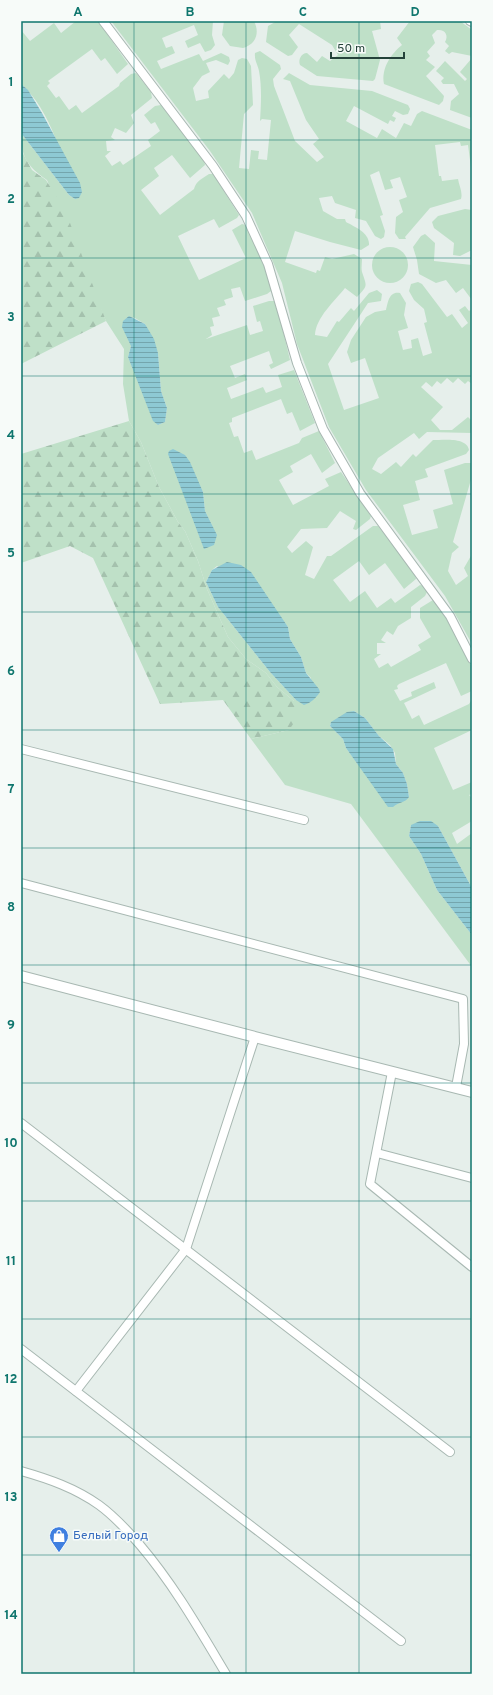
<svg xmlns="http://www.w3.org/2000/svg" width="493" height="1695" font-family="Overpass,sans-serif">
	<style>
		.grass { fill: #bfe0c8; fill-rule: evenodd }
		.forest { fill: url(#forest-firs) }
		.water { fill: url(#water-rules) }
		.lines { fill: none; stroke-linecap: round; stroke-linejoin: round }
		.minor-casing { stroke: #a8b8b2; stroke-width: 10 }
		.tertiary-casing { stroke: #a8b8b2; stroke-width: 12 }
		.minor { stroke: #fff; stroke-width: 8 }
		.tertiary { stroke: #fff; stroke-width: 10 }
		.grid { fill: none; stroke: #0f766e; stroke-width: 1; stroke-opacity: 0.55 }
		.labels { text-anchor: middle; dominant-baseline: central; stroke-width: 3; stroke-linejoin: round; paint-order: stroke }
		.shop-label { font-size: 12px; fill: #366cbe; stroke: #f7fbf9; text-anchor: start }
		.neatline { fill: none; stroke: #0f766e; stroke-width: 1.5 }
		.grid-label { font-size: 13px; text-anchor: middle; font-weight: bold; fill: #0f766e }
	</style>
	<defs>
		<pattern id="forest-firs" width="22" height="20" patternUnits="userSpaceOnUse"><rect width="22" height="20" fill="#bfe0c8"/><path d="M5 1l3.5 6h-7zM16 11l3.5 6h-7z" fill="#a4c1ad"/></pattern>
		<pattern id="water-rules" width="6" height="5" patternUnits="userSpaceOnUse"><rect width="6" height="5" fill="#8ec9d4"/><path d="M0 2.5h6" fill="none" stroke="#74a5ad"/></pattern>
	</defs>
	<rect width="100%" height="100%" fill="#e6efeb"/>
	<g class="grass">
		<path d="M76,21H98L128,64L117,74L105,58L101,61L92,49L48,81L50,83L47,86L56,98L59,96L69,110L76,105L82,113L119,86L120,83L131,74L136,73L151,92L152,98L131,115L134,123L126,133L115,128L111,137L115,140L106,141L107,151H111L105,156L112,166L120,161L123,165L151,146L148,140L160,131L155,122L151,124L144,115L155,106L161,105L204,160L205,165L190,178L172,155L154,168L159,176L141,190L160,215L194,189C196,181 203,178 209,174H213L239,215L237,218L219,228L214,219L178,236L199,280L246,258L232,230L242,224L246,225C252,237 274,279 271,291L267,294L245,301L240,287L231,289L233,297L224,300L226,305L217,308L220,316L212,318L214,326L210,327L212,335L206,339L247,325L250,335L263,331L260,321L257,322L253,306L269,301H274L277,306L290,360L271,369L269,365L273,363L269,351L230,366L235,378L245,374L247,380L227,388L231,399L263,387L266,393L282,387L278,375L294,370L315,423L300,431L292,412L287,414L281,399L232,418V422L229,423L234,437L238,436L244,453L252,450L256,460L299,443L302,438L319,431L335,463L322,473L311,454L290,466L293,472L279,480L293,505L329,486L325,479L341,472L371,516L370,519L356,530L353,529L356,521L340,511L327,528L301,529L287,547L292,553L306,541L313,547L305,575L314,579L327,556H331L373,526H378L415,573L416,579L404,589L385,563L369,575L359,561L333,580L350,602L365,591L377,608L391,598L395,603L420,585L424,586L427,592L425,596L411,607V618L398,626L393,635L387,631L381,640L386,643H377V654H381L374,659L379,668L388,663L391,667L421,650L418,645L431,637L420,618V608L433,600L446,618L472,667V691L461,696L446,663L399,684L397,686L398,689L394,690L400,701L412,696L411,692L434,682L436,688L404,703L412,719L419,715L424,725L469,704L472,699V730L434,748L453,790L472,782V794L469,795L472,798V821L452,833L457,844L472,833V888L438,826L411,825L409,836L421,854L437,890L472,935V967L351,804L285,785L251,739L289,730L294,701L277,687L266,673L246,659L228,637L207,589L198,561L185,531L178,522L159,487L141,442L129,421L123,384L124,349L106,321L47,180C27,166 21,157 21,133L69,195L75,199C64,162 51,110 21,84V30L30,41L54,23L61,33ZM133,317L145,324L158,353L161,391L167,408L165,422L158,425L128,357L131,346ZM173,449L198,482L203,492L205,511L217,535ZM217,566L281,618L288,627L290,639L301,657L306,673L311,678L296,700L270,672L218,607L206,582L212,570ZM354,711L365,718L379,736L390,745L395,753L396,764L403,773L407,784L409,797L396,804L366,775L346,748L343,739L330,726V724Z"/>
		<path d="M111,21H213L212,35L215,45L211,50L205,52L200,43L188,48L185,41L198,35L194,25L162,38L166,48L172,46L175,53L157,61L161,69L199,54L203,61L221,53L229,57L230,61L228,65L216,60L206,63L210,72L202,76L193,88L196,101L209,98L208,91L224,74L229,79L234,73L238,60L242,58L247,59L251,66L253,105L244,114L239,168L249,169L251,150L259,151L258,159L267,160L271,120L262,119L260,121C261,105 262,87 259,71C258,65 254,60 255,53L260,51L280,65L281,69L273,79L274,86L295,141L317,162L324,157L313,144L319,139L306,120L290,81L283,79L289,73L310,85L372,91L408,105L410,109L408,114L403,115L395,111L392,116L396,118L394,122L390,120L388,124L354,106L346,121L377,138L382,129L396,138L404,123L411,126L417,114L422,111L472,130V175L468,145L461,146L460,142L435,145L439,176H441L442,181L458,179C459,186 463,192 461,199L430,208L405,237L406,239H399L395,233L396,217L403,212L399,200L407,197L400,177L390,180L393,188L385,190L379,171L370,175L383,215L380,216L385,231L384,237L381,239L375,236L366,221L355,218L356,210L335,203L332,196L319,198L323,211L337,219H345L346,222C355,227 370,233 369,245L361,250L330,242L295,231L285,262L316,273L317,270L320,271L325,257L332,259L354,254L362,259C362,263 361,268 362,272C367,287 368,285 357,297L345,288C335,301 316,317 315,335L327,337L337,321L339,322L351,308L354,311L369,293L377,290L382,294L381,301L368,303L328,364L344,410L379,398L365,358L351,363L347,352L351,340L366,317L375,312L386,310C388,302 389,291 400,293L406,303L404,315L408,328L398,331L403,350L412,348L411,340L418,338L423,356L432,353L424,323L427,322L424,309L414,300L409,291L411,284L418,282L422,284L447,317L452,314L462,328L468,323L459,310L465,306L469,311L472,309V384L468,381L465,384L458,378L453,383L447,378L441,384L437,381L432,387L426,382L421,387L443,407L431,420L440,430H452L468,417L472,421V433L427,432L419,439L414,433L378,458L372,469L381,474L396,462L401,467L413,454L416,457L433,440C444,440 467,437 469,450L466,454L425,469L428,477L415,481L420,500L403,505L412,535L438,528L433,510L453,504L444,470L465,463H472V476L453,542L459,547L452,553L448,571L456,585L468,576L464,568L472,554V644L445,596L366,490L329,427L297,344L282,283L252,213L210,151Z"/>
		<path d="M224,21H254C260,33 256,44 243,48L230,46L222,35Z"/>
		<path d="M277,21H380L381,29L372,31L380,60L375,79L373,81L317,76L300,65C298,60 301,53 307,53L317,62L322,56L330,61L338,55L332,45L299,24L289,35L298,47L292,55L288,56L266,42L268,26Z"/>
		<path d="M410,21H460L472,30V56L452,52L449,54L445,51L449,46L445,42C449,35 445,29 437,30L432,35L435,43L427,52L430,56L426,60L435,67L426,76L444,96L443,101L439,105L384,84C381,68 391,54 402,45L397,38Z"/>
		<path d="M472,58V118L450,110L451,101L459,94L454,84H443L441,81L444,78L436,71L445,61L465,81L467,79L460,72Z"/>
		<path d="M465,209L472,210V250L460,256L453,255L454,243L434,228L432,222L438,216Z"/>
		<path d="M425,234L435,243L434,261L472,265V300L463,288L456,293L446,280L436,283L419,274L417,260L413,247L421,236Z"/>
		<circle cx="390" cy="265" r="18"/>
	</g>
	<g class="forest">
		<path d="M21,150L32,170L46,180L66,212L106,321L21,364Z"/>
		<path d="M129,421L141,442L159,487L178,522L185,531L198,561L207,589L228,637L246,659L266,673L277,687L294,701L298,717L289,730L251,739L223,700L160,704L93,558L70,546L21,563V454Z"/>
	</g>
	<g class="water">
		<path d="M21,84L28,90L42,113L80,183L82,192L79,198L75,199L69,195L21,133Z"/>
		<path d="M129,316L145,324L154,339L158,353L161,391L167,408L165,422L158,425L153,421L128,357L131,346L122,327L123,321Z"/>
		<path d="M173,449L185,455L190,462L203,492L205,511L217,535L214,545L204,549L168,454L169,451Z"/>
		<path d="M227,562L241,565L251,572L288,627L290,639L301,657L306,673L319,689L320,692C316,698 311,703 304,705L296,700L270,672L218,607L206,582L212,570Z"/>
		<path d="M354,711L365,718L379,736L393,749L396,764L403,773L407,784L409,797C405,803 398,802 393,807H388L346,748L343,739L330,726L331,722L347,712Z"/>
		<path d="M420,821H431L438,826L472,888V935L437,890L421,854L409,836L411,825Z"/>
	</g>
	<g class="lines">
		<g class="minor-casing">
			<g id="minor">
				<path d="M103,21L213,166L246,216L268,264L297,363L323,429L360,493L450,616L472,659"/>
				<path d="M470,21L472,22"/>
				<path d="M21,749L304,820"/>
				<path d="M21,883L463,999L464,1044L456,1087"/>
				<path d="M392,1072L370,1184L472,1267"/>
				<path d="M21,1123L450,1452"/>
				<path d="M377,1153L472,1178"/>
				<path d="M21,1349L401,1641"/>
				<path d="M76,1391L186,1249L255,1037"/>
				<path d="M21,1471C49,1479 75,1488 99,1505C114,1516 128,1531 140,1545C174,1585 199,1629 226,1674"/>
			</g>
		</g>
		<g class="tertiary-casing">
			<path id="tertiary" d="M21,976L255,1037L472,1092"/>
		</g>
		<use href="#minor" class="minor"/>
		<use href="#tertiary" class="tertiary"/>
	</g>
	<path class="grid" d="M134,21V1674M246,21V1674M359,21V1674M21,140H472M21,258H472M21,376H472M21,494H472M21,612H472M21,730H472M21,848H472M21,965H472M21,1083H472M21,1201H472M21,1319H472M21,1437H472M21,1555H472"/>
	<defs>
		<g id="shop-pin" transform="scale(1)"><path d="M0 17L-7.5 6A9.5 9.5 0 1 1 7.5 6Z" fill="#3f7fe0" stroke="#f7fbf9"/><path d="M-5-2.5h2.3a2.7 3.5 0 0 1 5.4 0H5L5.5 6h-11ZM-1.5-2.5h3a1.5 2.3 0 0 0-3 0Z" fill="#fff"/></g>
	</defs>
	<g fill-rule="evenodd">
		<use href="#shop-pin" x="59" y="1536"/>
	</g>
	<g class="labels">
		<g class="shop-label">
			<text x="73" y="1536">Белый Город</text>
		</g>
	</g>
	<rect width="493" height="1695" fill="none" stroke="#f7fbf9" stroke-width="44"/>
	<path d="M331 52v6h73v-6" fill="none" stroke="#24423a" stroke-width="2"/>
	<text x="337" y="52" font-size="12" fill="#24423a" stroke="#f7fbf9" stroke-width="3" paint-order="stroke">50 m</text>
	<rect x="22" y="22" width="449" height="1651" class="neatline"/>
	<g class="grid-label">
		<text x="78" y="16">A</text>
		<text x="190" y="16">B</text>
		<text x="303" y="16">C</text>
		<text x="415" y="16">D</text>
		<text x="11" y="86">1</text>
		<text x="11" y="203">2</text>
		<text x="11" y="321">3</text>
		<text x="11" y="439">4</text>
		<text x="11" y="557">5</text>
		<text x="11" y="675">6</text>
		<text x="11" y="793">7</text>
		<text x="11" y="911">8</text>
		<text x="11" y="1029">9</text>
		<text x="11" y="1147">10</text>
		<text x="11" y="1265">11</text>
		<text x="11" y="1383">12</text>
		<text x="11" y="1501">13</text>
		<text x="11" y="1619">14</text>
	</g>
</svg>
